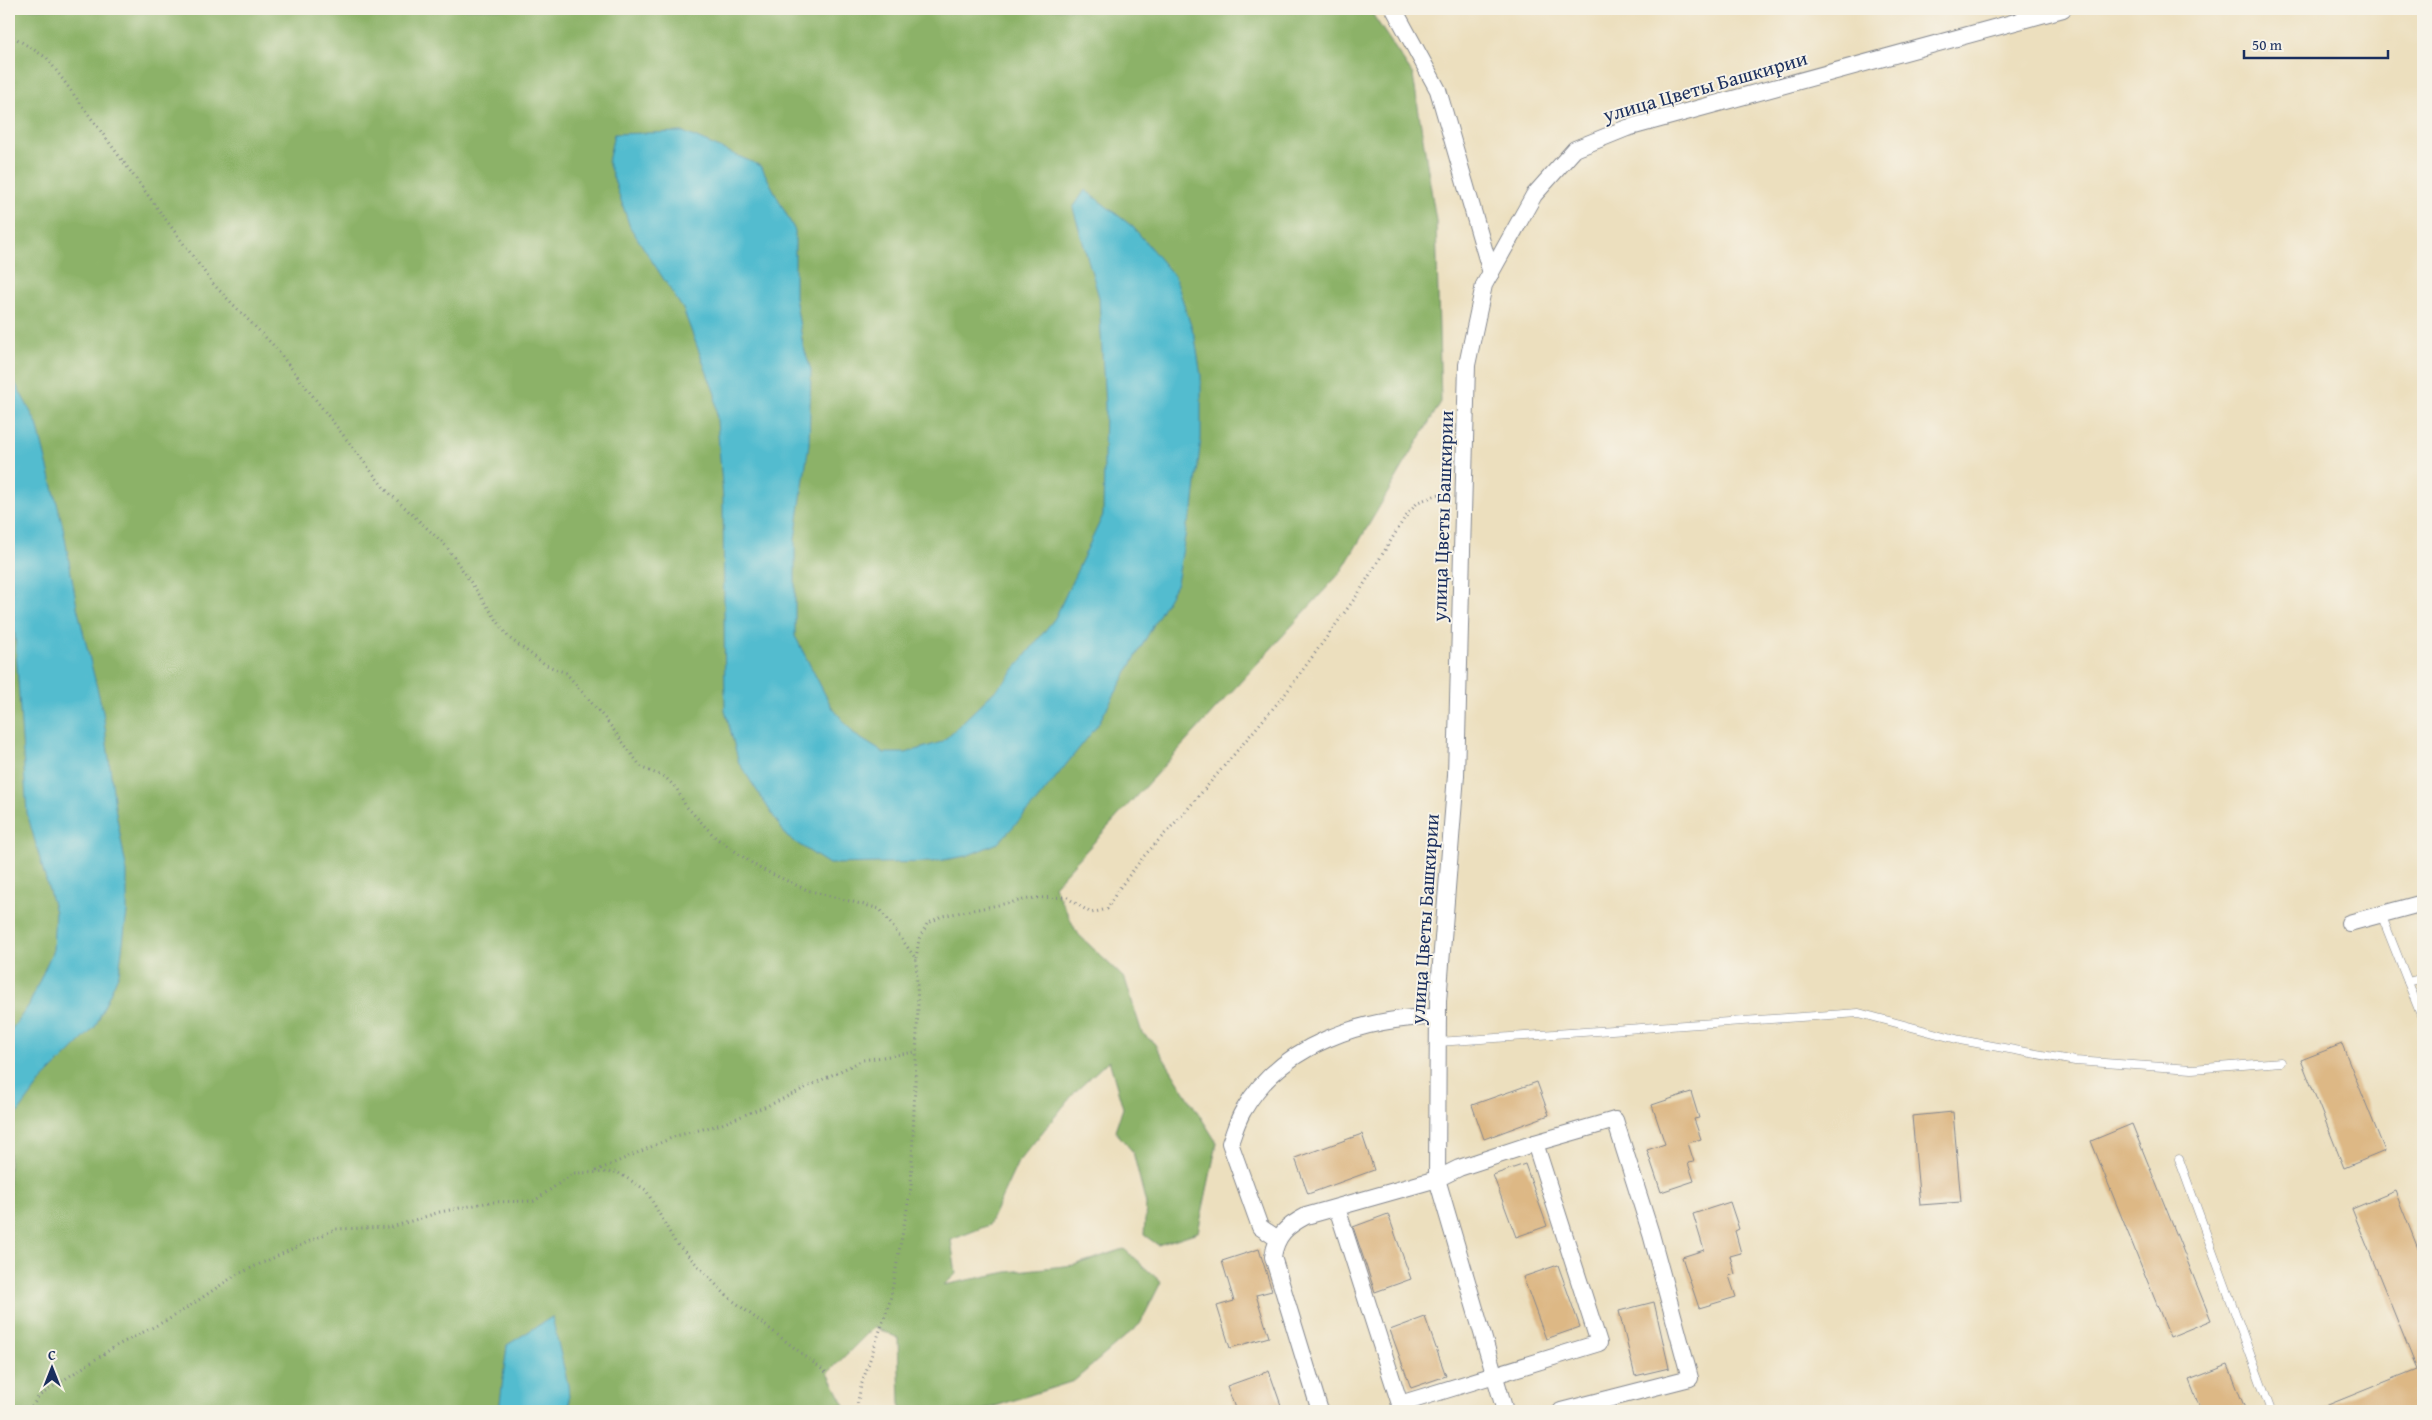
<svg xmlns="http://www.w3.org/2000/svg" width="2432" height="1420" font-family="'Gentium Book Plus',serif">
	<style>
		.forest { fill: #8cb267; stroke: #547062 }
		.water { fill: #52bccf; stroke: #367696 }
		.building { fill: #ddb885 }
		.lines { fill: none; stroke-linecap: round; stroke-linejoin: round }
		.lane-casing { stroke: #84878e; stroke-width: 9 }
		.street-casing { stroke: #84878e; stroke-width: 18 }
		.path { stroke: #84878e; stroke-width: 3; stroke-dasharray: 1 4; stroke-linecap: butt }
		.lane { stroke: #fff; stroke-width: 8 }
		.street { stroke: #fff; stroke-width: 16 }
		.labels { text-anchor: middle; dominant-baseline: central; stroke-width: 4; stroke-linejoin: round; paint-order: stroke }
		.street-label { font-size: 20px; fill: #1b2f5e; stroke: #f7f3e8 }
	</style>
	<rect width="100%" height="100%" fill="#f7f3e8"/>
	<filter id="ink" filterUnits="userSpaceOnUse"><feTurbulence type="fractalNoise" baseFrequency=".02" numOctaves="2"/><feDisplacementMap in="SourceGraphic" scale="10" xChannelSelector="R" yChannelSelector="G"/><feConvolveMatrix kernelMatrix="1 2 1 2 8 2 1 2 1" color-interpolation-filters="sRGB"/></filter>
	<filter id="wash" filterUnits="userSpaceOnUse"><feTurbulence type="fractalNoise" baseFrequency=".0096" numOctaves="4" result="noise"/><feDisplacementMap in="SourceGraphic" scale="20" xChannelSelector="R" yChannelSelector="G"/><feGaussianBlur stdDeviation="1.12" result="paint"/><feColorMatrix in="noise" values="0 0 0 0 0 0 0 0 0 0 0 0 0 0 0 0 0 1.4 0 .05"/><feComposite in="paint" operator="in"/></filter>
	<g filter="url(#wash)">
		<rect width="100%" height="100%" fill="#ecdfbe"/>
		<path class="forest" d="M9,9H1369L1413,75L1436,221L1441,402L1341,572L1054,886L1077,933L1125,979L1142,1033L1154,1043L1217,1143L1198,1232L1158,1245L1144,1235L1146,1204L1133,1152L1115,1131L1123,1108L1109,1060L1075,1092L1018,1162L989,1225L951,1240L956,1274L944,1285L1007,1272L1074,1265L1124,1249L1161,1282L1140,1324L1074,1381L980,1411H903L900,1404L898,1338L874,1327L828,1373L848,1411H9Z"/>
		<g class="water">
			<path d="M683,132L761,166L795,231V297L803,345L811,370L809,444L795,539V636L831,706L855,735L884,753H906L942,742L1006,680L1055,618L1103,515L1105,406L1099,297L1073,208L1085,190L1133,227L1175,277L1195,338L1201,376V438L1193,509L1187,525L1177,583L1097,726L1037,801L998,843L966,856L932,862L829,864L787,837L739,763L725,710L723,499L715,394L683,309L630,227L608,162L614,134Z"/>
			<path d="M9,371L37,424L63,527L77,607L103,712L115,807L127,872V912L119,973L95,1027L43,1079L9,1125V1033L29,1005L53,950L55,912L27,813L9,549Z"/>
			<path d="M552,1317L568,1385L570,1411H499L507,1345Z"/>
		</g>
		<g id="blocks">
			<g class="building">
				<path d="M2342,1044L2385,1151L2344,1168L2301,1060Z"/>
				<path d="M1537,1082L1549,1115L1484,1139L1472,1105Z"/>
				<path d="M1691,1092L1699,1118L1694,1119L1701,1139L1688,1143L1694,1162L1688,1163L1694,1181L1661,1192L1647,1150L1665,1144L1652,1105Z"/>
				<path d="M1953,1112L1961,1202L1920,1205L1912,1116Z"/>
				<path d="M2132,1124L2211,1320L2170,1337L2091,1141Z"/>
				<path d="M1362,1134L1374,1170L1308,1194L1295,1158Z"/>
				<path d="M1525,1164L1547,1226L1516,1237L1493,1175Z"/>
				<path d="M2395,1191L2423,1261V1409L2417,1411H2313L2417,1369L2352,1209Z"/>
				<path d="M1730,1202L1739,1229L1735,1231L1741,1253L1730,1256L1735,1274L1729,1276L1736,1297L1699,1308L1682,1257L1704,1250L1693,1214Z"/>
				<path d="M1388,1214L1411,1279L1375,1292L1353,1227Z"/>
				<path d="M1259,1249L1272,1291L1256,1295L1269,1337L1230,1348L1217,1306L1234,1301L1222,1261Z"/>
				<path d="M1558,1265L1580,1327L1546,1339L1523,1277Z"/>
				<path d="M1654,1302L1669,1368L1635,1376L1619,1311Z"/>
				<path d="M1425,1317L1446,1376L1411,1388L1390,1330Z"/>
				<path d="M2228,1365L2246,1411H2201L2189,1380Z"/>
				<path d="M1269,1371L1283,1411H1236L1227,1386Z"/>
			</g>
		</g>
	</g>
	<g filter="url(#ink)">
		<use href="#blocks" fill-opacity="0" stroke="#84878e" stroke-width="1"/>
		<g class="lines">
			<g class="lane-casing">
				<g id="lane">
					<path d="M2381,914L2423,1020"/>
					<path d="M2408,982L2423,978"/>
					<path d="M1438,1042L1859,1013L1960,1040L2075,1061L2192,1069L2281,1062"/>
					<path d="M2179,1159L2271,1411"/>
				</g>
			</g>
			<g class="street-casing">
				<g id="street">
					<path d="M1394,9L1438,90L1491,273"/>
					<path d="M2349,923L2423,903"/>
					<path d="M1535,1143L1615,1120L1651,1234L1690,1378L1561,1411"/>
					<path d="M1278,1239L1260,1227L1230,1143C1234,1133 1237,1121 1243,1111C1281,1044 1365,1017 1438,1017"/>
					<path d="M1320,1411L1273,1257C1276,1235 1287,1226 1306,1216L1437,1179L1459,1168L1535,1143L1599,1343L1400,1404L1337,1208"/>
					<path d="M1505,1411L1437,1179L1438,1001L1456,775L1467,365L1484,285L1534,195L1575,149L1627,128L2063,9"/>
				</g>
			</g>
			<g class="path">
				<path d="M9,34L47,58L214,285L274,346L385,489L446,546L509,638L546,665L566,673L607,721L642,768L665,777L677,789L685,805L716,838L759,868L807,890L880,909L916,959L918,1007L911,1187L890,1301L861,1386L856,1411"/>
				<path d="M916,958L919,939L927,924L942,916L1034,898L1066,897L1091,913L1107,909L1118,890L1144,856L1186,811L1286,693L1358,594L1404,519L1418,502L1448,491"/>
				<path d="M596,1171L676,1136L722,1124L774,1103L863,1060L916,1052"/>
				<path d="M29,1411L39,1396L116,1346L173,1317L236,1275L336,1229L392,1227L440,1212L490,1202L534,1201L574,1173L617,1172L646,1190L675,1242L727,1296L827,1373"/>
			</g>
			<use href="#lane" class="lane"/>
			<use href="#street" class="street"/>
		</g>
	</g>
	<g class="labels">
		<g class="street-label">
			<text transform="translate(1705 86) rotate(-16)">улица Цветы Башкирии</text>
			<text transform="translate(1442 516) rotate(-88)">улица Цветы Башкирии</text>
			<text transform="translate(1424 919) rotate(-86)">улица Цветы Башкирии</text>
		</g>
	</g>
	<rect width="2432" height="1420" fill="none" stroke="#f7f3e8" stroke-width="30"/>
	<g transform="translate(52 1368)" stroke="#f7f3e8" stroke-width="4" paint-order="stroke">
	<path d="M0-4L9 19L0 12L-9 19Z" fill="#1b2f5e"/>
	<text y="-8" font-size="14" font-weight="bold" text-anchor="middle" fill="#1b2f5e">С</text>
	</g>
	<path d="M2244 50v8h144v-8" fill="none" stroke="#1b2f5e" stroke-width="2.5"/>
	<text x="2252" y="50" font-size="15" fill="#1b2f5e" stroke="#f7f3e8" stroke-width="4" paint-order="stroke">50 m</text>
</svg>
